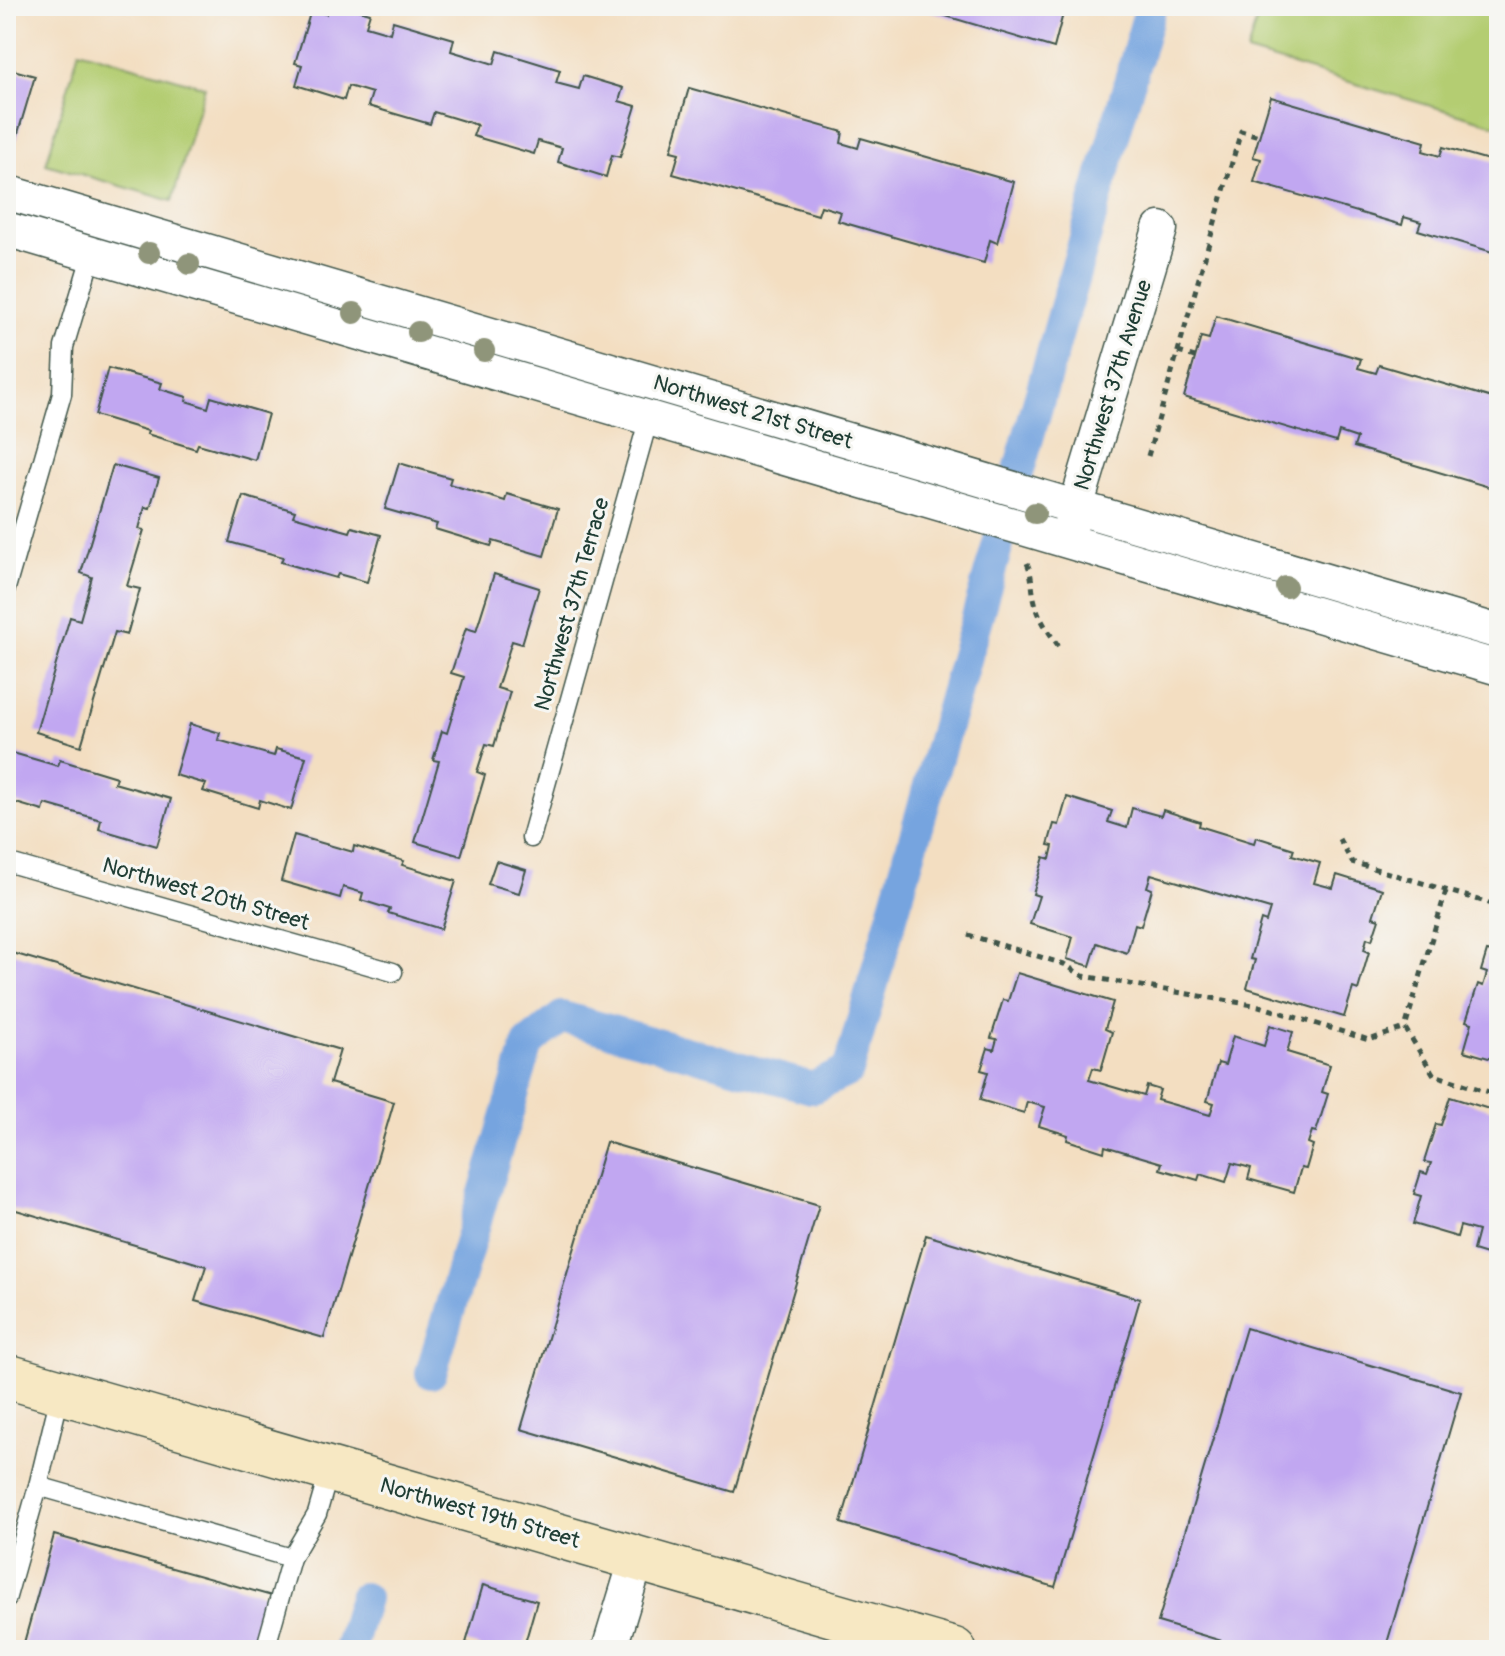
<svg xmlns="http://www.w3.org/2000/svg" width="1505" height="1656" font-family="Pangolin,sans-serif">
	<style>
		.green { fill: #b4cd72; stroke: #6a8553; stroke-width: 2 }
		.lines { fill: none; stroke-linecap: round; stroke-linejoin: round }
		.canal { stroke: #76a4df; stroke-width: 32 }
		.building { fill: #c1a7f1 }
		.lane-casing { stroke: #3f5549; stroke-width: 21 }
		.street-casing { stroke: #3f5549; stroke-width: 37 }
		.secondary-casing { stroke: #3f5549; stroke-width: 47 }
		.path { stroke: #3f5549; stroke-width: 5; stroke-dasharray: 6 6; stroke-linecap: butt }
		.lane { stroke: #fff; stroke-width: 18 }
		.street { stroke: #fff; stroke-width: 34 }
		.secondary { stroke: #f7e8c3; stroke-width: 44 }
		.tree { fill: #8f957a }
		.labels { text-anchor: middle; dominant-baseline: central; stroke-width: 6; stroke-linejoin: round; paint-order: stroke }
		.street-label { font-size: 22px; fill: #1f3d34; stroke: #f6f6f2 }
	</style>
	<rect width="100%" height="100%" fill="#f6f6f2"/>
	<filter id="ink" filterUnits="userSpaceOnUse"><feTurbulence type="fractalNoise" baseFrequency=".0125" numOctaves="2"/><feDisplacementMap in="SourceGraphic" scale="16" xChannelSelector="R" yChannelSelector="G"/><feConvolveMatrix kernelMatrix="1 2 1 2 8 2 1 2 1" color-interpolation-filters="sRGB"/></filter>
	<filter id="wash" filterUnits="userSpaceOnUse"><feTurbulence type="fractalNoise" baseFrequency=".006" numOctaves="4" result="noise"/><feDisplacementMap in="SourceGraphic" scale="32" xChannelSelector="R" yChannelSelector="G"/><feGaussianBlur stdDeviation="1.8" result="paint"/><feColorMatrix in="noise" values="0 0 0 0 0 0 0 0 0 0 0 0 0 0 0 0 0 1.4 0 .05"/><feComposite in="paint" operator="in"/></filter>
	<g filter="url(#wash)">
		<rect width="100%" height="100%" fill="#f3dec1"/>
		<g class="green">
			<path d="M1261,6H1499V126L1247,52Z"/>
			<path d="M79,50L205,87L172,201L46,164Z"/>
		</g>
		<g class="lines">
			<g class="canal">
				<path d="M431,1373L528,1044L562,1017L812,1088L848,1071L1151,6"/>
				<path d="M349,1650L364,1598"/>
			</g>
		</g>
		<g id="blocks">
			<g class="building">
				<path d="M329,6H345L370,13L366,26L390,33L393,21L454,39L451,51L494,64L498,51L560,70L556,83L579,89L583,76L623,88L619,101L636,106L620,157L612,155L606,177L558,162L562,148L538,141L534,154L473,136L477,125L434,112L430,124L368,106L372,93L348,86L344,100L296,85L302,65L295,63L311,10L326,14Z"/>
				<path d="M912,6H1065L1054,48Z"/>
				<path d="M6,68L35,76L15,143L6,141Z"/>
				<path d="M689,88L843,132L841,143L858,148L861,138L1014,182L997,243L990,240L984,263L838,221L841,212L821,206L818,215L673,174L679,153L671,151Z"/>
				<path d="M1271,97L1425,142L1423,151L1440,156L1443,147L1499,163V254L1418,230L1421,222L1404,217L1402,225L1254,182L1261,159L1253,157Z"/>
				<path d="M1216,316L1361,359L1358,368L1376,373L1379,365L1499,400V490L1354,447L1357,438L1339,432L1336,442L1184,397L1201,337L1209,339Z"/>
				<path d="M108,368L162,383L160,389L187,397L186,401L208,408L211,397L268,414L255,460L198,444L196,449L147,434L148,431L95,415Z"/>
				<path d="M399,463L451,478L449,484L505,501L507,494L558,509L544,556L493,541L491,546L435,529L437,524L385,509Z"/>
				<path d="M113,465L159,478L150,508L145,507L139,529L144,530L127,586L140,589L127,635L115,632L81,746L36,732L70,617L80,620L92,577L81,573Z"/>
				<path d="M243,496L295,511L293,516L350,532L352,527L381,535L367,582L338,574L336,578L281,562L283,557L229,542Z"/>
				<path d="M494,574L539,588L522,644L512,641L497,688L510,692L494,746L486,744L477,772L485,775L461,856L415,842L439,761L433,760L442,731L447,733L464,677L451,673L466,628L476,631Z"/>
				<path d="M190,724L220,733L218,740L274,756L276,749L306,757L291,810L260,800L258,808L203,791L206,784L175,775Z"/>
				<path d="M6,751L58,766L60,760L116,777L114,783L171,799L157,846L99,829L101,820L45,804L43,811L6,800Z"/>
				<path d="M1067,797L1112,811L1108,822L1127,828L1132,808L1161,816L1163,810L1200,822L1199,826L1254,843L1256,837L1294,849L1292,855L1320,863L1314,883L1333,888L1337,875L1382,889L1373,917L1379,919L1372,940L1367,938L1364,950L1369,952L1358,990L1353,988L1344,1017L1247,988L1255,960L1250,959L1261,920L1266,922L1270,909L1151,874L1147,887L1152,889L1141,926L1135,924L1127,953L1097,943L1090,966L1067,959L1073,937L1030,924L1039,896L1033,894L1044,857L1050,859L1053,846L1048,845L1054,824L1059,825Z"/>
				<path d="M294,835L353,852L354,846L404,861L402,865L456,881L441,929L388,913L390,909L361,900L363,893L343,887L340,898L281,881Z"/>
				<path d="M496,861L526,870L519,893L488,884Z"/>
				<path d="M1499,931V1061L1464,1051L1472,1023L1466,1021L1478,984L1483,986L1487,973L1481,971L1487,951L1492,952Z"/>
				<path d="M6,951L340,1050L330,1083L394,1102L324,1338L195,1301L206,1266L6,1207Z"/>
				<path d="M1017,973L1113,1002L1105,1029L1112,1032L1101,1070L1093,1068L1089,1080L1144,1096L1147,1086L1160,1090L1157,1100L1210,1115L1214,1103L1207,1101L1218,1063L1225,1065L1233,1036L1264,1046L1270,1025L1293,1032L1287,1052L1330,1065L1322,1092L1328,1094L1316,1132L1312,1131L1308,1143L1313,1145L1306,1169L1301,1168L1294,1192L1248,1179L1251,1168L1232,1163L1226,1182L1200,1174L1198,1180L1160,1169L1162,1163L1105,1146L1104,1152L1067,1140L1068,1135L1039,1126L1045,1107L1027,1102L1024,1113L980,1100L988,1072L981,1070L988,1048L994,1050L997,1039L991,1038L1003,1000L1008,1001Z"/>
				<path d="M1450,1097L1499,1112V1258L1473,1250L1478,1231L1460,1226L1457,1237L1413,1224L1421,1196L1414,1194L1421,1172L1427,1174L1431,1163L1424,1162L1436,1124L1441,1125Z"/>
				<path d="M606,1142L819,1205L734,1492L521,1429Z"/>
				<path d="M926,1235L1140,1299L1055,1587L841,1523Z"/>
				<path d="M1246,1328L1461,1392L1385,1650H1252L1158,1622Z"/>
				<path d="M54,1535L272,1596L257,1650H22Z"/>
				<path d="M483,1585L537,1601L523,1650H480L481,1647L466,1643Z"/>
			</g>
		</g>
	</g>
	<g filter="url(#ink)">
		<use href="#blocks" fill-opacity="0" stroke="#3f5549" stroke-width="2"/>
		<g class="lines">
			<g class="lane-casing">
				<g id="lane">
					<path d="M6,588L62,394L64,347L93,250"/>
					<path d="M531,838L650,414"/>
					<path d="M6,862L393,972"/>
					<path d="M61,1391L38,1486L291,1558"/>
					<path d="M6,1600L38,1486"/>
					<path d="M265,1650L291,1558L317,1514L330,1469"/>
				</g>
			</g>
			<g class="street-casing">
				<g id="street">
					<path d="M6,192L1499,632"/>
					<path d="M6,229L1499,668"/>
					<path d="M1070,527L1160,229"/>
					<path d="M609,1650L637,1558"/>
				</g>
			</g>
			<g class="secondary-casing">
				<path id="secondary" d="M6,1376L954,1650"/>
			</g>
			<g class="path">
				<path d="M1178,352L1195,357"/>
				<path d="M1148,456L1241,131L1259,136"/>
				<path d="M1027,563C1033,576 1031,588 1035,602C1039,620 1050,634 1060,648"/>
				<path d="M1339,839L1352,862L1499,906"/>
				<path d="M1446,891L1405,1028L1434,1075L1499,1095"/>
				<path d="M968,935L1064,964L1083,976L1259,1006L1369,1040L1405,1028"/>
			</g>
			<use href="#lane" class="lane"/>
			<use href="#street" class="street"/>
			<use href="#secondary" class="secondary"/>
		</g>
		<g class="tree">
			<circle cx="149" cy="253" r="11"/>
			<circle cx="189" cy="264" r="11"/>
			<circle cx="354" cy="313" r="11"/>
			<circle cx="418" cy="332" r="11"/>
			<circle cx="484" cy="351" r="11"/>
			<circle cx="1035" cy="513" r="11"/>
			<circle cx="1286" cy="587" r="11"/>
		</g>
	</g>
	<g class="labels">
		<g class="street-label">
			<text transform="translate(1113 385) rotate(-73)">Northwest 37th Avenue</text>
			<text transform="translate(753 412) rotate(17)">Northwest 21st Street</text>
			<text transform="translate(572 604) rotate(-74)">Northwest 37th Terrace</text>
			<text transform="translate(206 894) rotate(16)">Northwest 20th Street</text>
			<text transform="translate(480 1513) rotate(16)">Northwest 19th Street</text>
		</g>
	</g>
	<rect width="1505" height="1656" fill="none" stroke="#f6f6f2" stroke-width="32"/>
</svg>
